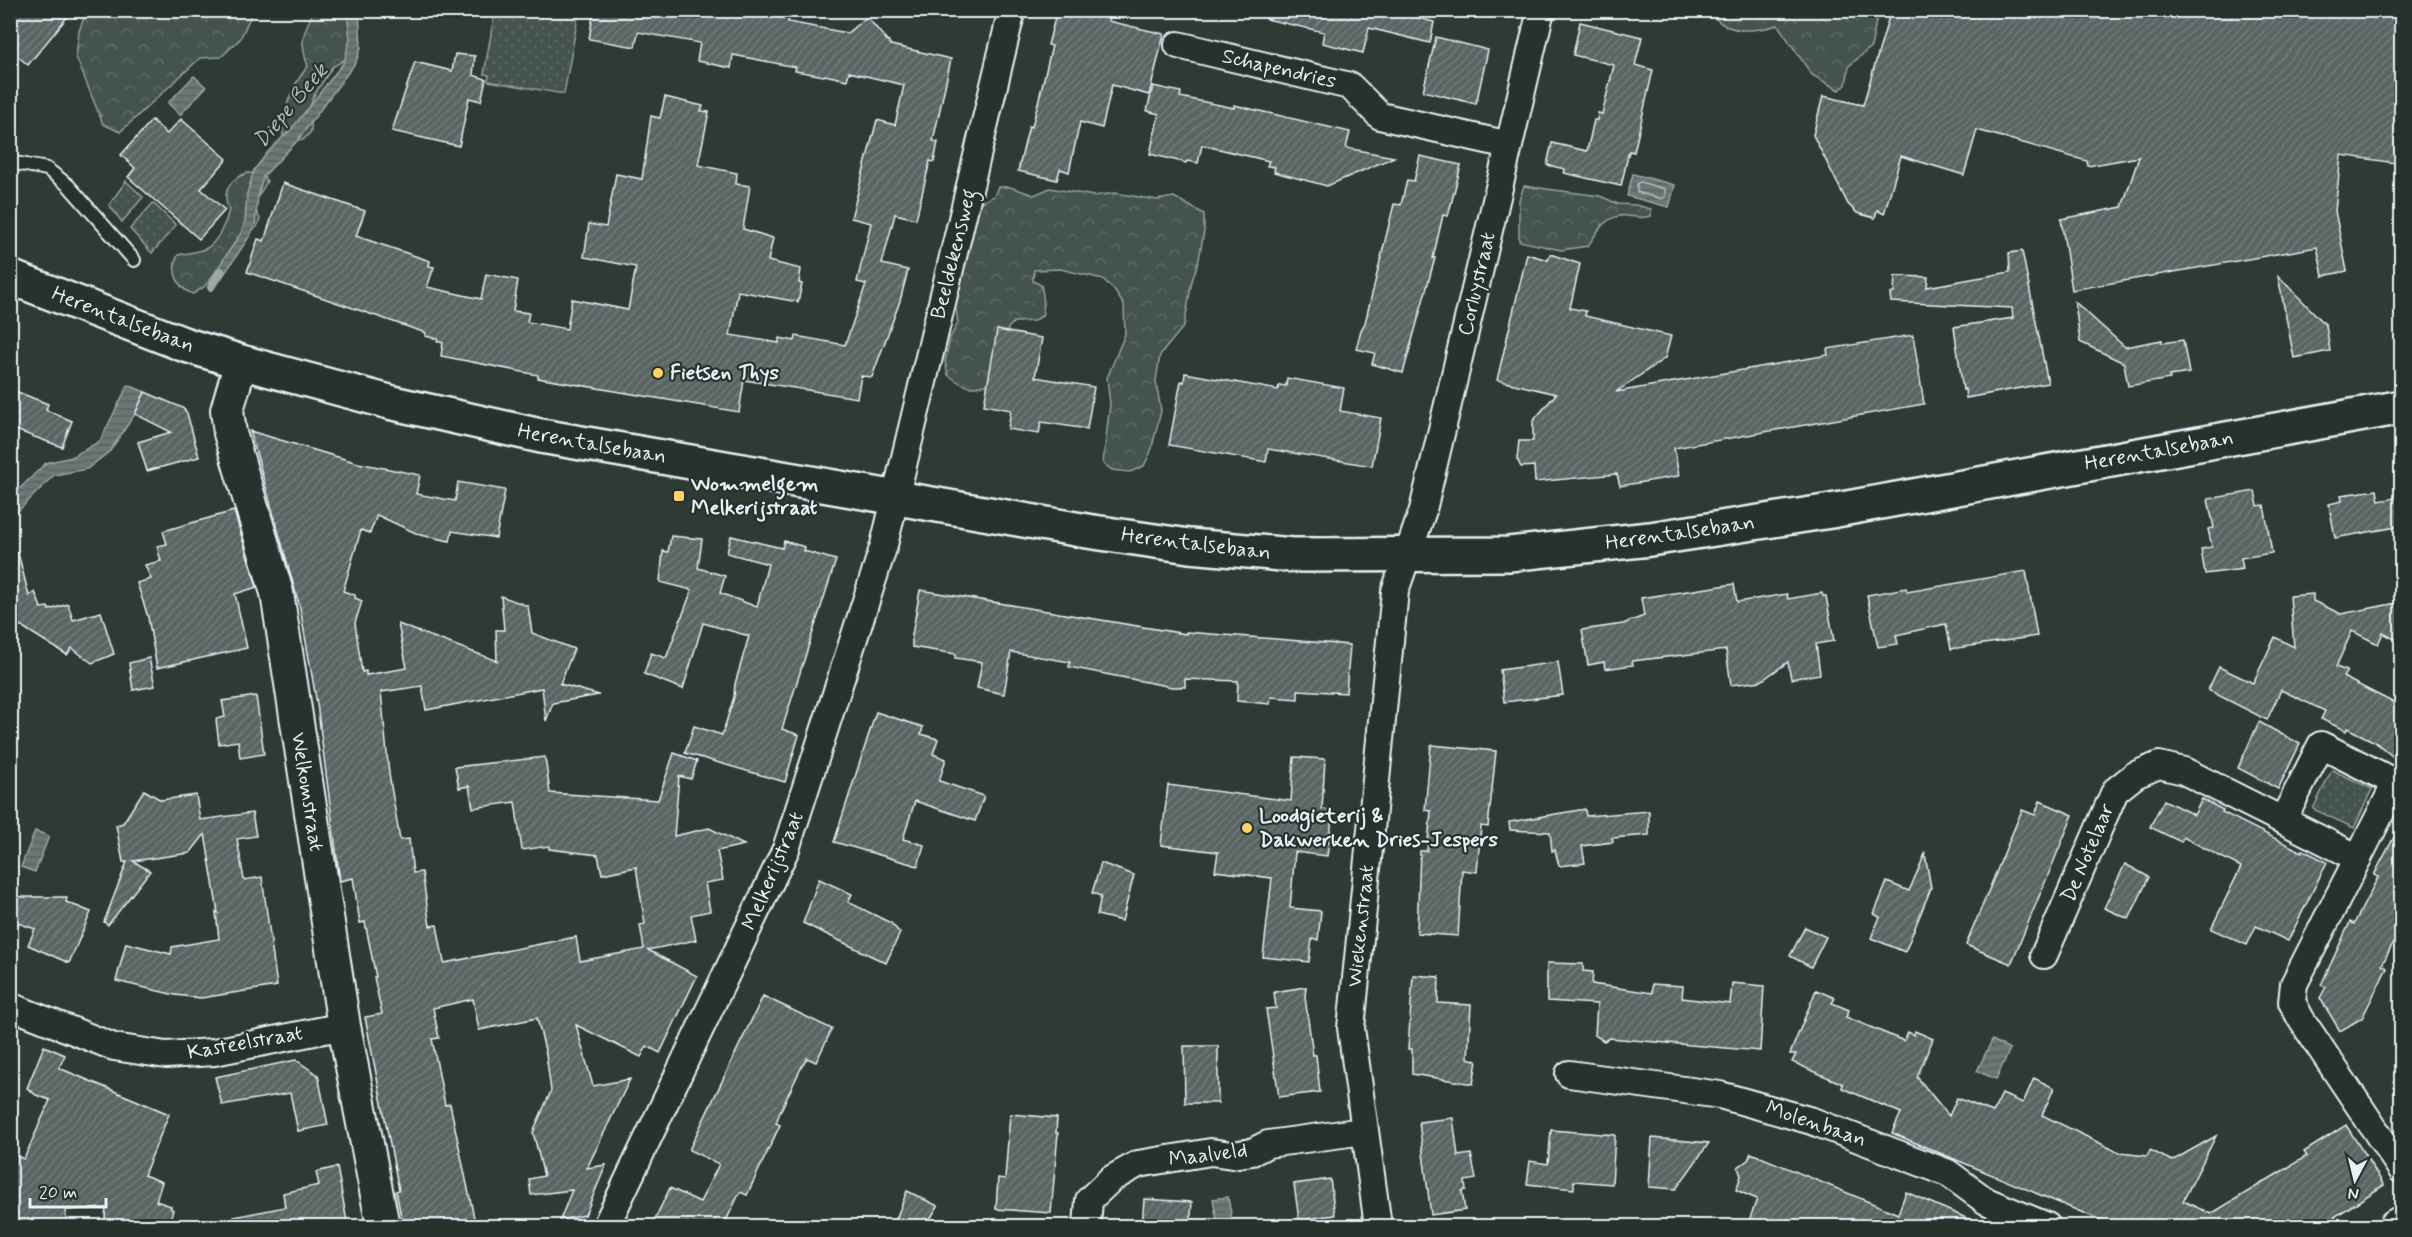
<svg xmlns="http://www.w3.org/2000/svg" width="2412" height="1237" font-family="Mynerve,sans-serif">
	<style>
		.grass { fill: url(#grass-dots); stroke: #96a2a3; stroke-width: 1.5 }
		.forest { fill: url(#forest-crowns); stroke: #96a2a3; stroke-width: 1.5 }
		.water { fill: url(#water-rules); stroke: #9da8a9; stroke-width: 1.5 }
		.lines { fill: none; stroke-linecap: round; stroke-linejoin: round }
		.shore { stroke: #b6c0c4; stroke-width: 1.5 }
		.stream { stroke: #9da8a9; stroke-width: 8 }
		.building { fill: url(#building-hatch); stroke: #e8f1f8; stroke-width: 1.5 }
		.service-casing { stroke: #e8f1f8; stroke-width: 16 }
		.minor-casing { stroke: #e8f1f8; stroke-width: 30 }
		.tertiary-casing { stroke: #e8f1f8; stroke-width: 36 }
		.secondary-casing { stroke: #e8f1f8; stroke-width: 38 }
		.service { stroke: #26332d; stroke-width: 12 }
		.minor { stroke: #26332d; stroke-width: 26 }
		.tertiary { stroke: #26332d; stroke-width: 32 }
		.secondary { stroke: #26332d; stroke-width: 33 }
		.poi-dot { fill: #ffd166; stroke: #26332d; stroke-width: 2 }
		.labels { text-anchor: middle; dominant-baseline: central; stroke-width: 4.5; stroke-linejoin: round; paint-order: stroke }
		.street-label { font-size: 21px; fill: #e8f1f8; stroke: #26332d }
		.poi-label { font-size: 21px; font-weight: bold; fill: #e8f1f8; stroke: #26332d; text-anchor: start }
		.water-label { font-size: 22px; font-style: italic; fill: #b0babd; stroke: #26332d }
	</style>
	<defs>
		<pattern id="grass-dots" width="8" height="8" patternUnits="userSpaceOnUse" patternTransform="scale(1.5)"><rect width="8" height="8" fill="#45524e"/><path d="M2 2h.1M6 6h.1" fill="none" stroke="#606b68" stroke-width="1.8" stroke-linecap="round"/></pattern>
		<pattern id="forest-crowns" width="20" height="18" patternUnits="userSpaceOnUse" patternTransform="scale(1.5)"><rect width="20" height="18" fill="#45524e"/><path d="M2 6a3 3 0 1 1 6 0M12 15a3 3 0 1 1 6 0" fill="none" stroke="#606b68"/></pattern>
		<pattern id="water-rules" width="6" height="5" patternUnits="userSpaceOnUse" patternTransform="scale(1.5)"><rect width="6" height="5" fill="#6b7775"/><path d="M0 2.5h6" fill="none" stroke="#586060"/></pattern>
		<pattern id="building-hatch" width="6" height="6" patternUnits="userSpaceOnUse" patternTransform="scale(1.5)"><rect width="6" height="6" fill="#596563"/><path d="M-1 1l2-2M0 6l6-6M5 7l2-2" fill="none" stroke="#717c7a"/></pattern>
	</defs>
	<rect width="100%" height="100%" fill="#2e3b35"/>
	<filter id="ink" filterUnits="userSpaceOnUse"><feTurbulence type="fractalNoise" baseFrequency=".0167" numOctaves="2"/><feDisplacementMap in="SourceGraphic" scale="12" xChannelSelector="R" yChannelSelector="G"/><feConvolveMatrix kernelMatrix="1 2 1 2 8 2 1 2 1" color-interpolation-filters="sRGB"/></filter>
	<g filter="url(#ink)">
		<g class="grass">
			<path d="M495,11H579L564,94L488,81L489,75L484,74Z"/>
			<path d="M126,181L143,197L122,222L109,205Z"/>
			<path d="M153,203L176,225L152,253L130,229Z"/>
			<path d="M2332,770L2372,789L2354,828L2313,809Z"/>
		</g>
		<g class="forest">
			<path d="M87,10H253V11L240,39L221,57L200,58L120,132L103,124L76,57L79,31Z"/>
			<path d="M314,11H359L351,56L332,67L312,99L311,132L303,140H283C281,112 291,87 308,66C299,42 303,32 314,11Z"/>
			<path d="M1710,11H1878L1871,47L1849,66L1846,85L1839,90L1812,75L1778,25C1754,32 1724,35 1710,11Z"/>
			<path d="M247,173L261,174L267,181C260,197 249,201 260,219L257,227L250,232L204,287L193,294C177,289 170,269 178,255C186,253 200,252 207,248C218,241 226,223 229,210C221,193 229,179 247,173Z"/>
			<path d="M1524,186L1600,196L1618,204L1636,205L1651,209V216C1642,219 1635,217 1627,216C1607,213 1597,232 1588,246L1561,250L1519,241V200Z"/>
			<path d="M998,187H1010L1034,195L1050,188L1094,196L1115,193L1157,200L1174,197L1204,214V231L1199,259L1192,281L1184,326L1160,355L1156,381L1161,411L1151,451L1144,466L1130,472L1112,470L1103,463L1110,404L1107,378L1125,334L1124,305L1114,290L1103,279L1060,269L1034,270L1033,281L1041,285C1044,296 1045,305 1042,316L1034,321L1014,322L1008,328L1001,362L992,383C971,390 966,388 948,375L945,361L950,338L958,323L955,302L975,205L994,196Z"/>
		</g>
		<g class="water">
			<path d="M347,11H359L361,47L356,62L297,141L263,177L258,196L255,224L251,234L219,282L212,277L241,233L245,222L247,194L254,170L268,152L294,126L344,62L350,39Z"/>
			<path d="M194,76L206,87L180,115L168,103Z"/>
			<path d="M1633,174L1675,185L1669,207L1627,196Z"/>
			<path d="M128,385L145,392L135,414L110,451L87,469L54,475L11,518V497L46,463L72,457L100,441Z"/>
			<path d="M35,831L49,836L35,872L21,867Z"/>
			<path d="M1992,1040L2010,1049L1996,1079L1977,1071Z"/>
			<path d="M1228,1197L1233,1226H1218L1213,1199Z"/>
		</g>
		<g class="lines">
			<path class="shore" d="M1640,182L1665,189V197L1662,199L1637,192V184Z"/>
			<path class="stream" d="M211,287L221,271"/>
		</g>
		<g class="building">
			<path d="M10,10H73L28,65L10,50Z"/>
			<path d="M594,10H754L790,16L788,22L847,33L867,17L891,45L951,59L933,141L938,142L934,162L930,161L916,219L895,214L882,264L908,270L900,301L872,377L861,376L857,398L744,380L739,412L538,378V375L441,356L443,343L437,341L438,339L425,336L426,333L247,272L258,239L264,241L283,183L365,211L356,236L430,261L429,266L434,267L427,287L481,299L486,274L518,280L513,311L529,313L527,322L567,329L572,299L628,310L636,267L584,257L589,224L606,227L616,174L642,179L651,116L660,118L665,97L703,106L701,111L709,112L698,165L737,173L736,184L750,186L743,229L773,238L768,261L801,269L799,283L802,284L798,302L738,291L730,335L779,343V338L795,341L796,336L845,345L866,284L857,282L871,223L851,218L877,120L895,125L904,85L849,72L847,80L825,75L824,76L795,71L796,67L733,55L731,68L697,61L700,43L638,32L635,47L589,39Z"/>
			<path d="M1057,10H1111L1108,21L1164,34L1149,95L1112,85L1102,128L1080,122L1069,172L1060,169L1057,180L1018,171L1029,126L1032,127L1052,46L1048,45Z"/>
			<path d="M1267,10H1386L1434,22L1430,43L1369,28L1363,53L1322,43L1324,32L1266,19Z"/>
			<path d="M1891,10H2402V164L2341,155L2335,211L2347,271L2323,276L2317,247L2072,290L2061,219L2122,207L2139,157L2088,166L2087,161L1977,130L1964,175L1901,156L1884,214L1877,210L1875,218L1857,213L1848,204L1813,135L1823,96L1863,105Z"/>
			<path d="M1580,22L1642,37L1635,65L1653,70L1634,152L1629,151L1621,186L1564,173L1565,169L1547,165L1552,143L1587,151L1594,120H1597L1598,113L1602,114L1614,65L1573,55Z"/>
			<path d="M1436,37L1488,50L1476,104L1423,91Z"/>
			<path d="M455,54L475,56L473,75L486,79L481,101L469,98L459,146L392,131L415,62L452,71Z"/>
			<path d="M1153,86L1181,92L1180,97L1234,108V105L1350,132L1346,148L1394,157L1327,186L1274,172L1275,167L1267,166L1269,161L1202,145L1198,163L1187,161L1186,163L1150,154L1159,114L1147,111Z"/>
			<path d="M181,119L227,159L201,189L225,210L199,239L128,177L135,168L121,155L152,120L167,134Z"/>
			<path d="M1420,156L1461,165L1448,216L1443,215L1433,258H1435L1403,373L1372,364L1375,353L1356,349L1361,330L1365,323L1394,204L1401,205L1407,180L1414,181Z"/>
			<path d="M2022,251L2048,383L1966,398L1965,389L1963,390L1954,327L2013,318L2012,308L1891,302L1890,294L1894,293L1895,276L1928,277L1927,287L2010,272L2009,253Z"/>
			<path d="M1527,254L1548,260L1550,254L1580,264L1570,308L1586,311L1585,316L1671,336L1665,358L1616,392L1828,355L1827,349L1913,335L1924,404L1674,448L1679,476L1620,486L1617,474L1535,482L1534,466L1521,467L1517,459L1519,441H1533V421L1556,394L1497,380Z"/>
			<path d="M2278,276L2326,325L2330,351L2294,358Z"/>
			<path d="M2075,302L2125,347L2162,340V343L2183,340L2189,373L2169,376L2170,379L2128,386L2124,363L2080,342Z"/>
			<path d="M997,330L1042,338L1035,377L1094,387L1087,429L1041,422L1039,434L1008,429L1011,410L984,405Z"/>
			<path d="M1185,373L1278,390L1279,385L1286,386L1287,378L1344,388L1340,411L1381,418L1372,466L1268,449L1266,462L1169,445L1181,381L1184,382Z"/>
			<path d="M10,389L48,404L46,410L72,421L62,447L10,428Z"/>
			<path d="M145,392L183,408L187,413L199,457L147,471L138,442L171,432L135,414Z"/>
			<path d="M250,431L358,463L420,475L416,494L455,501L458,482L505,490L496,538L452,531L450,541L420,535L377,515L370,533L361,530L343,591L355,595V598L362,601L355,623L362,672L366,671V675L407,668L398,624L497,661L496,630H504L501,596L528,606L532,633L574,649L560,684L599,695L553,703L546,721L542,688L426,710L422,686L381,692L389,774L400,840L409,839L413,873L422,872L430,926L437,925L444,963L576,937L580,961L644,949L640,925L645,924L636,867L602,874L598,855L549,849V846L522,850L515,802L473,808L469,786L459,788L455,767L545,757L550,793L658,800L674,753L697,761L691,779L679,776L674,836L709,828L744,845L717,851L723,880L705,883L710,911L691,915L696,940L648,950L697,976L660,1053L647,1046L641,1057L576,1025L593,1086L630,1079L587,1168L606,1165L585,1215L560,1220L572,1190L531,1195L529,1179L544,1176L533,1132L551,1091L546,1054L537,1018L479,1030L473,999L433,1008L439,1038L432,1039L445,1105L450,1104L476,1227H408L406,1220L402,1221L396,1191L399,1190L365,1017L382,1014L374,977H376L365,922L360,923L353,878L340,881L317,704L300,608Z"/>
			<path d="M2377,490L2379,501L2402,497V526L2335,538L2329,504L2342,501L2341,495Z"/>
			<path d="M2255,491L2258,506L2264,505L2272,553L2241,558L2243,569L2205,574L2201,549L2212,547L2208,529L2214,528L2208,499Z"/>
			<path d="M234,511L257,587L235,594L247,648L157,668L148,617L137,583L151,579L145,565L161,561L157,546L167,544L163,531Z"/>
			<path d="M671,536L702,539L698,568L725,576L720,593L757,607L768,564L727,553L731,536L782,548L784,541L805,547L804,551L836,560L782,729L799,735L785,782L685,753L694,726L722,735L734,697L735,684L749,636L703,623L683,689L644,674L651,653L666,658L692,590L660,582L663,551L668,552Z"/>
			<path d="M18,553L29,596L35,592L41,608L48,607L49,610L68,604L73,620L101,612L114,654L92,663L72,648L67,655L10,619V554Z"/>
			<path d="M2026,571L2037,636L1951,649L1946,624L1896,635L1898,644L1878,647L1867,595L1906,588L1907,592Z"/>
			<path d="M1734,584L1737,602L1787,594L1788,599L1822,593L1823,596H1826L1834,641L1816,644L1820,674L1791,679L1788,662L1761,681L1731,685L1726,650L1632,661L1633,665L1605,669L1604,662L1588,665L1582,630L1623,624L1644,616L1641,598Z"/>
			<path d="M920,590L1186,634V632L1350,645L1346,693L1298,690V699L1271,697L1270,704L1237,701L1238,681L1185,679V687H1172L1069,667L1070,662L1011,652L1004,694L977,688L982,662L955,658L956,654L912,647V635Z"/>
			<path d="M2313,594V601L2341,614L2402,602V643L2383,633L2378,644L2352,631L2336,667L2347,671L2343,677L2402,707V764L2375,742L2347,728L2346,731L2321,719L2325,711L2281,690L2267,720L2208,690L2219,667L2253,683L2275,637L2294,647L2290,596Z"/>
			<path d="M149,658L155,686L133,690L129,663Z"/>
			<path d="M1558,662L1563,695L1504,702L1500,670Z"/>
			<path d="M256,696L264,754L240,758L238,741L219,744L216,719L225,717L222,701Z"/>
			<path d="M876,712L923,727L921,734L938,739L933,754L946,759L939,781L984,796L975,821L915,801L903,839L924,845L918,866L834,842Z"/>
			<path d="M2259,722L2300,744L2278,789L2238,768Z"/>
			<path d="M1431,745L1496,751L1488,827L1481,826L1477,872L1462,870L1458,936L1417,933L1420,851H1427L1431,811L1425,810Z"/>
			<path d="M1294,757L1325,759L1322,809L1333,811L1327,856L1295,852L1290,908L1321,911L1318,940L1312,939L1309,962L1263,957L1272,878L1215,871L1218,852L1161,845L1168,785L1291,801Z"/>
			<path d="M144,790L161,800L196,795L200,820L252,813L256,836L237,839L244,880L262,877L277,986L201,998L175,995L116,981L126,943L171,954L172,947L219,939L216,912L218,913L205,834L190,853L133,861L150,871L108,925L104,922L127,862H123L116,825L123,823Z"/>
			<path d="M2202,799L2223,810L2222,812L2302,852L2303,850L2327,862L2288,941L2256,926L2247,945L2211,929L2241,867L2183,837L2181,842L2150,827L2164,800L2194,815Z"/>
			<path d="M2040,801L2073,815L2011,964L1966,945L2022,810L2035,815Z"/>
			<path d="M1585,809L1586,816L1649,811V835L1612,838L1613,842L1582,846L1585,863L1559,866L1555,850L1552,851L1550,832L1510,830L1509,822Z"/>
			<path d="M2402,822V925L2382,965L2387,968L2362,1018L2340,1031L2320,998L2326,987L2321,985L2350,922L2354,924L2378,877L2374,875Z"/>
			<path d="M1925,854L1931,888L1905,952L1871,938L1880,917L1874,914L1887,882L1909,891Z"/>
			<path d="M1101,863L1134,875L1122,921L1097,915L1101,896L1092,893Z"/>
			<path d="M2125,864L2149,877L2129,919L2104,908Z"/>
			<path d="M819,879L852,894L848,902L891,923L900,933L886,963L803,923Z"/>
			<path d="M10,897H67L66,902L91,912L69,963L28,945L35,929L10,920Z"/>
			<path d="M1805,927L1826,937L1811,967L1790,956Z"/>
			<path d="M1547,963L1583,964V971L1593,972L1592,984L1652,993V984L1683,986L1682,998L1730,1004L1732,983L1764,986L1760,1051L1609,1038L1604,1041L1595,1035L1597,1004L1547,1001Z"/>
			<path d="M1413,975L1439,977L1438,1003L1471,1005L1468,1058L1477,1061L1473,1084L1412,1074V1049H1408Z"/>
			<path d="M1306,987L1305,997L1313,1055H1316L1320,1092L1279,1097L1266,1009L1276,1008L1274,992Z"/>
			<path d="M1816,990L1835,998L1832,1003L1849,1010L1846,1017L1904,1041L1908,1032L1914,1035L1915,1031L1933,1039L1917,1077L1949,1116L1957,1098L1993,1112L2002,1094L2023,1103L2034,1078L2054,1088L2042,1115L2120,1153L2147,1156L2150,1150L2172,1161L2216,1136L2183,1201L2211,1214L2307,1156L2304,1152L2346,1125L2384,1185L2319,1227H2117L1892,1133L1901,1113L1842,1088L1843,1084L1792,1062L1796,1054H1790Z"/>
			<path d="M763,996L832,1029L816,1062L807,1058L802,1066L780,1112L776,1123L780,1125L747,1195L740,1192L723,1227H651L670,1188L700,1202L719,1164L689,1150Z"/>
			<path d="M44,1046L65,1055L59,1068L169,1114L144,1175L162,1182L156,1201L171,1206V1209L173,1210L168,1227H104L106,1208L66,1210V1227H10L12,1154L24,1159L50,1100L36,1095L27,1088Z"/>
			<path d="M1184,1046H1218V1103H1185Z"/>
			<path d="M296,1060L318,1075L328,1125L298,1131L290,1093L222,1105L215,1077Z"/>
			<path d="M1010,1114L1057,1118L1056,1133H1058L1051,1213L996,1209L998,1178L1005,1179Z"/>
			<path d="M1453,1118L1458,1156L1471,1154L1476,1179L1465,1181L1466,1190L1462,1191L1465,1210L1431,1215L1419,1122Z"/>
			<path d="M1551,1130L1615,1135L1612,1184L1574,1181V1189L1527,1184L1530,1161L1548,1164Z"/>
			<path d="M1652,1138L1709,1143L1676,1189L1649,1187Z"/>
			<path d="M1751,1153L1898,1214L1906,1192L1987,1227H1761L1749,1221L1757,1199L1736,1190L1741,1176L1738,1167L1748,1160Z"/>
			<path d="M337,1167L348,1227H235L234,1217L285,1207L283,1193L319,1185L316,1172Z"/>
			<path d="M1330,1179L1335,1215L1299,1220L1294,1184Z"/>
			<path d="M907,1191L938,1206L925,1227H893Z"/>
			<path d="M1144,1199L1192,1202L1190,1227H1142Z"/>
		</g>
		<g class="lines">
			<g class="service-casing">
				<path id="service" d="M10,162L47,169L68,185L134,260"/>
			</g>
			<g class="minor-casing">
				<g id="minor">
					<path d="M1178,45L1350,86L1380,116L1509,145"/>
					<path d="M2358,858L2294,984L2292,1002L2301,1019L2402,1170"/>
					<path d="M2044,955L2115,791L2135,775L2159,765L2184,771L2358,858L2396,783L2321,745L2283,820"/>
					<path d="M10,1006L114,1047L166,1055L214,1052L344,1026"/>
					<path d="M1569,1074L1720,1095L1812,1121L1948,1173L1986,1201L2047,1226"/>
					<path d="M606,1226L786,849L884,545L1012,10"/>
					<path d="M1087,1226L1089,1200L1111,1179L1138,1164L1211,1152L1232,1155L1252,1152L1268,1144L1364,1131"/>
					<path d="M1378,1226L1351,1028L1395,591L1423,510L1541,10"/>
				</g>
			</g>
			<g class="tertiary-casing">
				<g id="tertiary">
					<path d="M241,362L227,410L230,433L277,593L344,1026L383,1226"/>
					<path d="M2395,1226L2402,1222"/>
				</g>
			</g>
			<g class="secondary-casing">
				<path id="secondary" d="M10,277L183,344L241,362L393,403L541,436L1087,531L1189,546L1293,555L1509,554L1650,539L1831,511L2402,407"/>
			</g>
			<use href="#service" class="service"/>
			<use href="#minor" class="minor"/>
			<use href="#tertiary" class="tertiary"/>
			<use href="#secondary" class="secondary"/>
		</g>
	</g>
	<g class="poi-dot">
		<circle cx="658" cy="373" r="6"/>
		<rect x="673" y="490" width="12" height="12" rx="3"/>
		<circle cx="1247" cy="828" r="6"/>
	</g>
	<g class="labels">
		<g class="street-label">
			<text transform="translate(1279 69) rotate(13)">Schapendries</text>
			<text transform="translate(954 254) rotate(-76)">Beeldekensweg</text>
			<text transform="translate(1477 284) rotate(-77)">Corluystraat</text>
			<text transform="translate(123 320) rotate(21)">Herentalsebaan</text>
			<text transform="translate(592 444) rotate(10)">Herentalsebaan</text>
			<text transform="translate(2159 451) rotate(-10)">Herentalsebaan</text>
			<text transform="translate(1680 533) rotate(-8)">Herentalsebaan</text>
			<text transform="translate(1196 544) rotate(7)">Herentalsebaan</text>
			<text transform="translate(307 792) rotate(81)">Welkomstraat</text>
			<text transform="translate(2088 853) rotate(-67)">De Notelaar</text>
			<text transform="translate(773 871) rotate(-67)">Melkerijstraat</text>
			<text transform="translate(1361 926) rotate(-84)">Wiekenstraat</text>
			<text transform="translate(245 1043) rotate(-10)">Kasteelstraat</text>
			<text transform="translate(1816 1124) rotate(19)">Molenbaan</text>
			<text transform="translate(1208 1155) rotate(-7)">Maalveld</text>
		</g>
		<g class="poi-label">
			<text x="670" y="373">Fietsen Thys</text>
			<text x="691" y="484">Wommelgem<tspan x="691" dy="24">Melkerijstraat</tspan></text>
			<text x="1259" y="816">Loodgieterij &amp;<tspan x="1259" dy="24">Dakwerken Dries-Jespers</tspan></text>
		</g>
		<g class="water-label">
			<text transform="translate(291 106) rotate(-50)">Diepe Beek</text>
		</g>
	</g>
	<rect width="2412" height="1237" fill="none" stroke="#26332d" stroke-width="36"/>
	<rect x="18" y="18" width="2376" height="1201" fill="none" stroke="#e8f1f8" stroke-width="2" filter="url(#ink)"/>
	<g transform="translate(2355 1180) rotate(187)" stroke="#26332d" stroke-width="4.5" paint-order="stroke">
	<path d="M0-4.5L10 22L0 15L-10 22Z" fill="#e8f1f8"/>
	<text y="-9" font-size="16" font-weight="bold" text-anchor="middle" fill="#e8f1f8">N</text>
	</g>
	<path d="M30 1198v9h76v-9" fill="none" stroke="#e8f1f8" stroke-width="3"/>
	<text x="39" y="1198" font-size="18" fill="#e8f1f8" stroke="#26332d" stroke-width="4.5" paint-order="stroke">20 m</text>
</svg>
